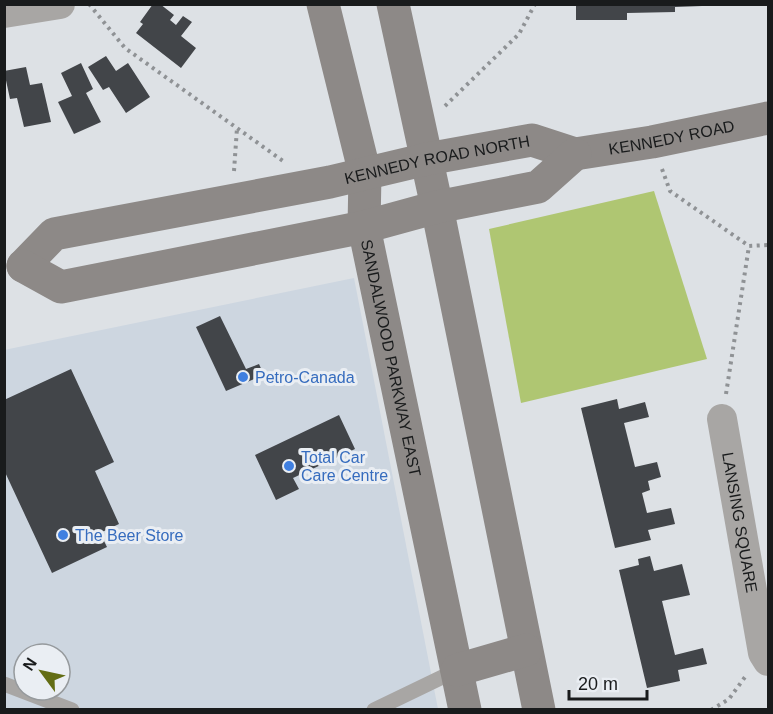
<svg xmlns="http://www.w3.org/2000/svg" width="773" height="714" font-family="Arial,sans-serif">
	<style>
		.built { fill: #cdd6e0; fill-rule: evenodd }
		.green { fill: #afc672 }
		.building { fill: #424549 }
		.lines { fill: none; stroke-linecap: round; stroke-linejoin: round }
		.path { stroke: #8f9295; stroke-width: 4; stroke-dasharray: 3 4.5; stroke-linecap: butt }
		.service { stroke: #a8a6a4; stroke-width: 15 }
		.minor { stroke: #a8a6a4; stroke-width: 30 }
		.secondary { stroke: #8d8987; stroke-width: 33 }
		.shop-dot { fill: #3f7fe0; stroke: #eaeef3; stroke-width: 2 }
		.labels { text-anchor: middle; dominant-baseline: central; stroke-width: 6; stroke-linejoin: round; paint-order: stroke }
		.street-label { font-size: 16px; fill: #191b1c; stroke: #eaeef3 }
		.shop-label { font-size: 16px; fill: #366cbe; stroke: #eaeef3; text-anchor: start }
	</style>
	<rect width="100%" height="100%" fill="#dde1e5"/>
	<path class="built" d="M354,278L438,709H5L4,350ZM24,654H60V690H24Z"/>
	<path class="green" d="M654,191L707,359L521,403L489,229Z"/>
	<g class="building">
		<path d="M153,4H160L174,15L170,20L176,25L183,16L192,22L181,36L196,48L181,68L136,33L143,24L140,22Z"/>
		<path d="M576,4H702V6L675,7V12L627,13V20H576Z"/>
		<path d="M106,56L116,71L128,63L150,97L126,113L109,87L103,90L88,67Z"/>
		<path d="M81,63L93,89L86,93L101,122L74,134L58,102L72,96L61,73Z"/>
		<path d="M26,67L30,85L42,83L51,122L24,127L17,98L10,99L4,71Z"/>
		<path d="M220,316L246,369L259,364L264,375L226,391L196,327Z"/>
		<path d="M71,369L114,462L95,471L119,524L100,533L107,547L52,573L4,470V400Z"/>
		<path d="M617,399L619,409L645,402L649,417L624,423L635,467L657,462L661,477L648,481L650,490L642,493L647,513L671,508L675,524L648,530L651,540L615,548L581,408Z"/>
		<path d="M339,415L355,449L293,478L299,489L276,500L255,455Z"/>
		<path d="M650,556L654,571L682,564L690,595L662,601L675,655L703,648L707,664L678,670L680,681L647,688L619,570L639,565L638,559Z"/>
	</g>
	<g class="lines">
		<g class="path">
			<path d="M89,4L125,48L283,161"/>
			<path d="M445,106L519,34L535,4"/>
			<path d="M662,169L670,191L749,246"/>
			<path d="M234,171L237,128"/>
			<path d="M726,394L749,246L768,245"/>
			<path d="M711,710L729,699L745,677"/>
		</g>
		<g class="service">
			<path d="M4,684L72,710"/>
			<path d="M374,710L457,670"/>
		</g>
		<g class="minor">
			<path d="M4,13L60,4"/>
			<path id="s1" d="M722,419L763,653L768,661"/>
		</g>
		<g class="secondary">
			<path id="s2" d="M323,4L365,174L364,227L465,710"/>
			<path d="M393,4L437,207L539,710"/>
			<path id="s3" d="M23,266L54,234L330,182L427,159L532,140L575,154L652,142L768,118"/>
			<path d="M23,266L61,287L364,227L437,207L538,187L575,154"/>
			<path d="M457,670L526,650"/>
		</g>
	</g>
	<g class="shop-dot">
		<circle cx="243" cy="377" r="6"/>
		<circle cx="289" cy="466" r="6"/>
		<circle cx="63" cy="535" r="6"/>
	</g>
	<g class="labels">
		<g class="street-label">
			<text stroke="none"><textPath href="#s3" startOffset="675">KENNEDY ROAD</textPath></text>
			<text stroke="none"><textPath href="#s3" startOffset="435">KENNEDY ROAD NORTH</textPath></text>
			<text stroke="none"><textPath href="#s2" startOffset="362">SANDALWOOD PARKWAY EAST</textPath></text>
			<text stroke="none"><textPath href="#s1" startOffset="105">LANSING SQUARE</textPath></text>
		</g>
		<g class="shop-label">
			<text x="255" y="377">Petro-Canada</text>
			<text x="301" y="457">Total Car<tspan x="301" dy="18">Care Centre</tspan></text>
			<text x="75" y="535">The Beer Store</text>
		</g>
	</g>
	<rect width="773" height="714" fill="none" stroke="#191b1c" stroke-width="12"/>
	<g transform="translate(42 672) rotate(303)"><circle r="28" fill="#eaeef3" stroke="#969a9d" stroke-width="1.5"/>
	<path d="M0-4.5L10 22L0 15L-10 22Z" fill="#636d14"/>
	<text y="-9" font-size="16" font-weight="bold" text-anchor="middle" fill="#191b1c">N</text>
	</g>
	<path d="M569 690v9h78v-9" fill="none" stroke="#191b1c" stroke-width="3"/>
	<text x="578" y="690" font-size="18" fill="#191b1c" stroke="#eaeef3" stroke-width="4.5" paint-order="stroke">20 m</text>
</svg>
